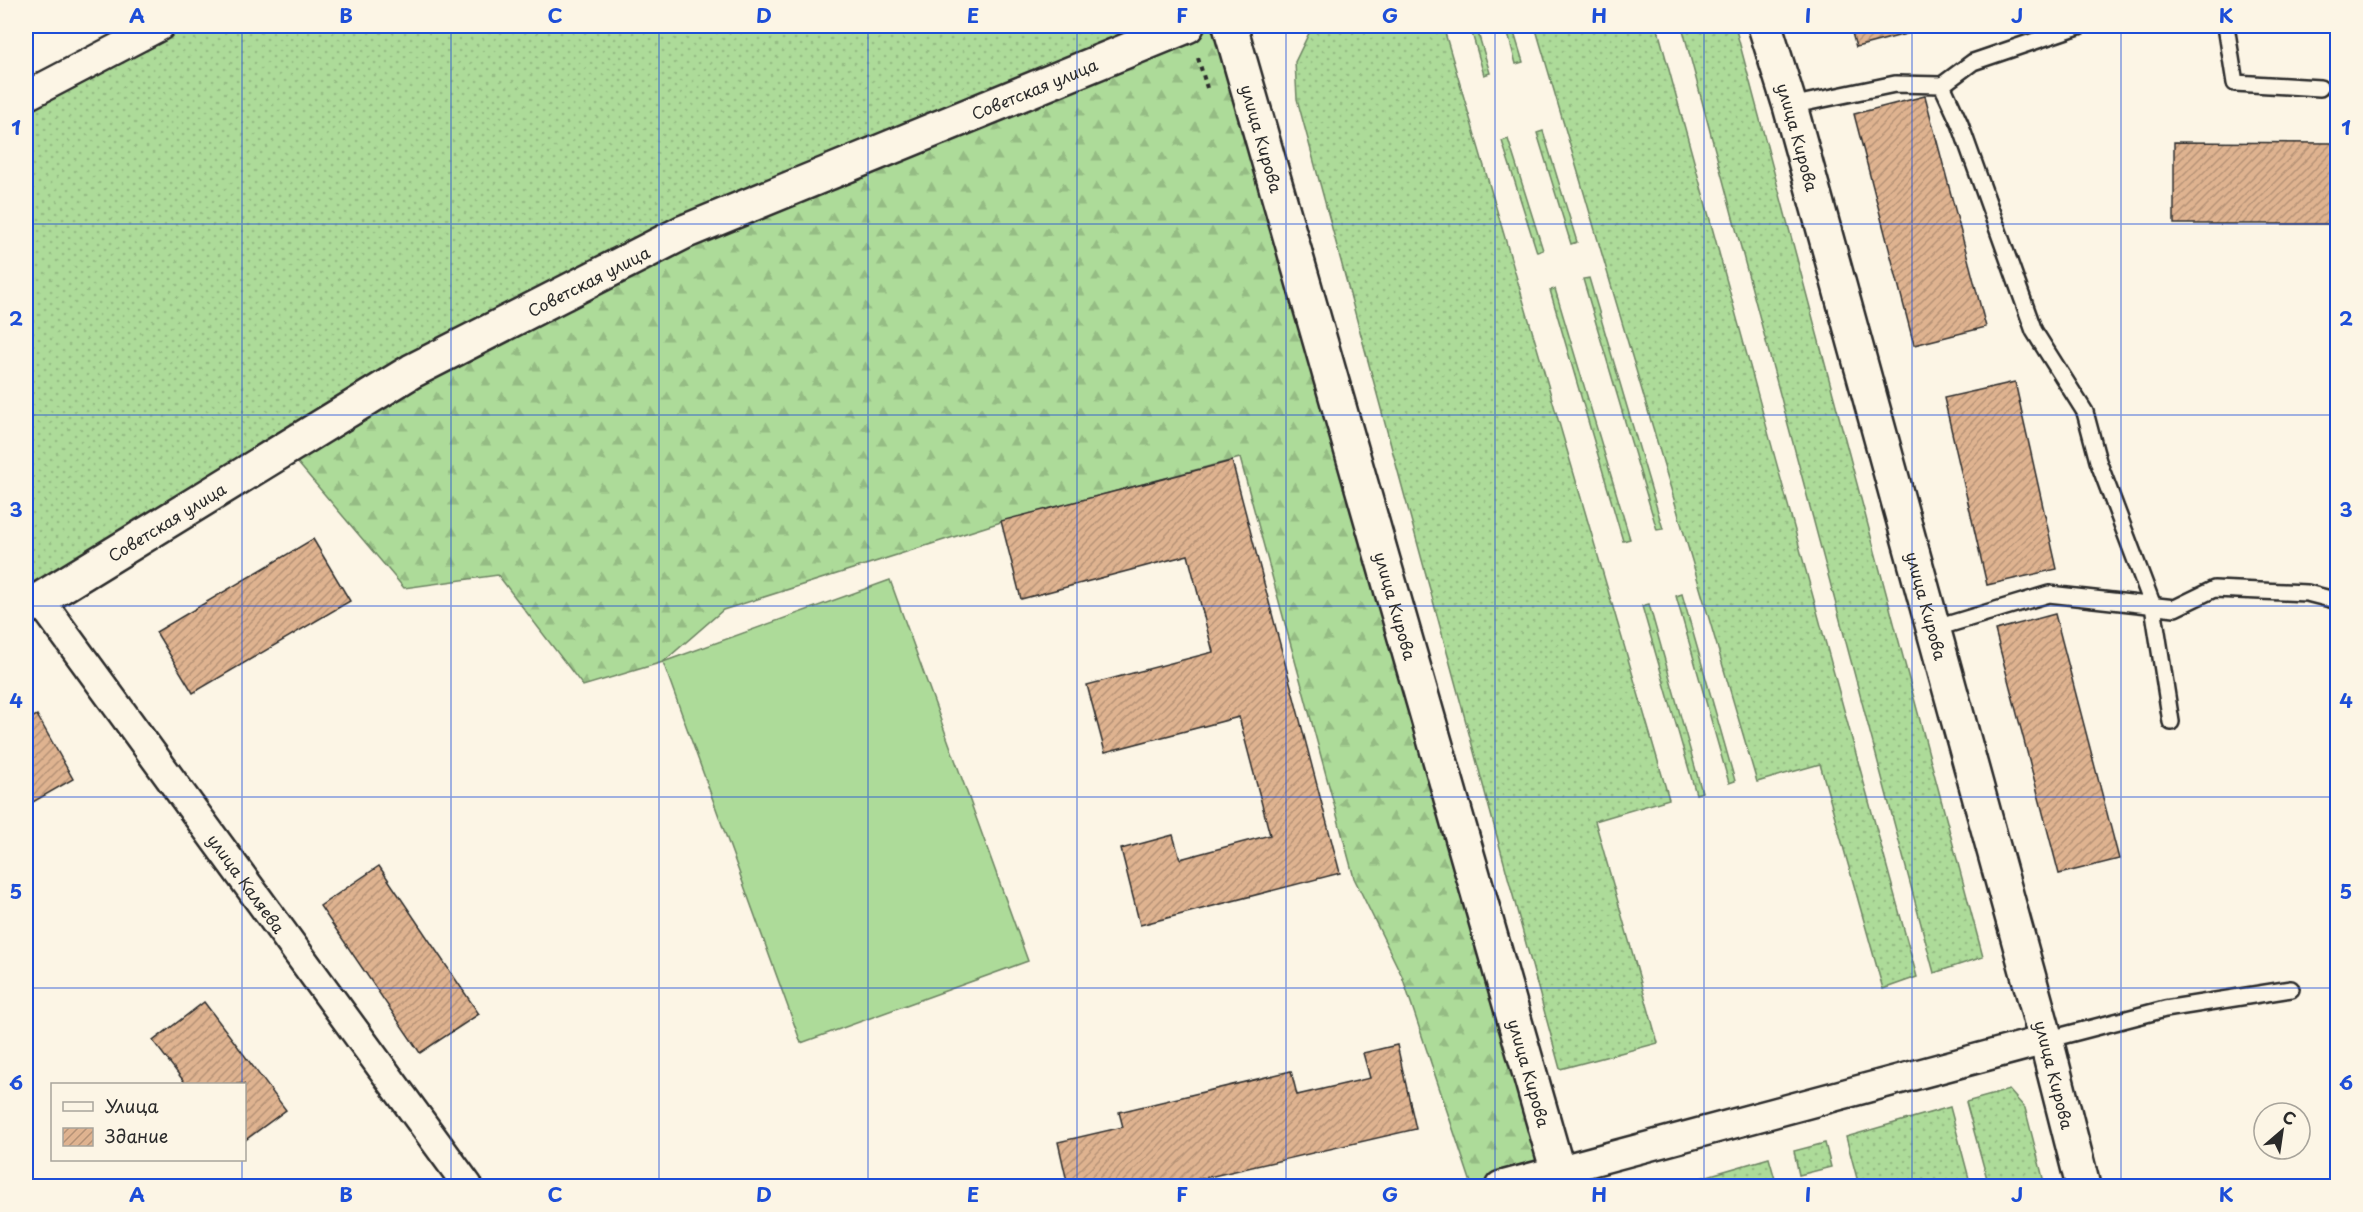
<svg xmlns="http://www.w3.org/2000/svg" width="2363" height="1212" font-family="'Playpen Sans',sans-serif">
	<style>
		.grass { fill: url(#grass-dots); stroke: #6c8362; stroke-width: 1.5 }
		.forest { fill: url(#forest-firs); stroke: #6c8362; stroke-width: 1.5 }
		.pitch { fill: #addb99; stroke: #6c8362; stroke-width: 1.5 }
		.building { fill: url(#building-hatch); stroke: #2b2b2b; stroke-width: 1.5 }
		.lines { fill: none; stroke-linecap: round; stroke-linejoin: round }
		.lane-casing { stroke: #2b2b2b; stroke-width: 20 }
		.street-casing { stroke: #2b2b2b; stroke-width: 33 }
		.secondary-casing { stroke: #2b2b2b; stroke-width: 38 }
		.path { stroke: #2b2b2b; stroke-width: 4; stroke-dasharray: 4.5 4.5; stroke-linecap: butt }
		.lane { stroke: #fcf5e5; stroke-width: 15 }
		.street { stroke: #fcf5e5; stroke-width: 28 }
		.secondary { stroke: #fcf5e5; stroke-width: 33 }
		.grid { fill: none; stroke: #1d4ed8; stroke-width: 1.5; stroke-opacity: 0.55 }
		.labels { text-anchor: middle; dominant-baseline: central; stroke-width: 4.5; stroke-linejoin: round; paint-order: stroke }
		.street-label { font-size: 16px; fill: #2b2b2b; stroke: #fcf5e5 }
		.neatline { fill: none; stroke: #1d4ed8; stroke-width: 2 }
		.grid-label { font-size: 20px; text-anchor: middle; font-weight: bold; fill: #1d4ed8 }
	</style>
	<defs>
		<pattern id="grass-dots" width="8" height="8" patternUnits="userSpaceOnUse" patternTransform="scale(1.5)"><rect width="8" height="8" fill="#addb99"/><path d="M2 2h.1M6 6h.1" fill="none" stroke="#95bc84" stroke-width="1.8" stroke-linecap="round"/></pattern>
		<pattern id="forest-firs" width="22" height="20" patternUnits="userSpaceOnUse" patternTransform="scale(1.5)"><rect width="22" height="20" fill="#addb99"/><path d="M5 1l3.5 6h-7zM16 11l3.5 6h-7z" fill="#95bc84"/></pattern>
		<pattern id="building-hatch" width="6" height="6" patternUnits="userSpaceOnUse" patternTransform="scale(1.5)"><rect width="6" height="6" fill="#dfb390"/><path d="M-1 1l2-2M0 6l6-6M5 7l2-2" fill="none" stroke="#b59276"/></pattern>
	</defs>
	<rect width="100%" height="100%" fill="#fcf5e5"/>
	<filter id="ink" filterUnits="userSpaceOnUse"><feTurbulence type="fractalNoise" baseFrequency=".0167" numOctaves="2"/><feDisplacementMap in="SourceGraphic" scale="12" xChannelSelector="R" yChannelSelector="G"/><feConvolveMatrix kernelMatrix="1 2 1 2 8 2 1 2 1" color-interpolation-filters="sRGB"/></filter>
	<g filter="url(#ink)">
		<g class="grass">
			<path d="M160,26H1188L684,232L39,599L26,583V96Z"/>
			<path d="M1317,26H1443L1669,799L1595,821L1658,1043L1560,1069L1297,99L1295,62L1312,27Z"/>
			<path d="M1470,26H1476L1490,73L1484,75Z"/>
			<path d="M1506,26H1512L1523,62L1516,64Z"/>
			<path d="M1535,26H1657L1917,977L1883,989L1820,764L1757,782Z"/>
			<path d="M1682,26H1735L1983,957L1934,973Z"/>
			<path d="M1543,131L1577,242L1571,244L1537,133Z"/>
			<path d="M1508,139L1543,250L1537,252L1502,141Z"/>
			<path d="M1589,278L1663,529L1657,530L1583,279Z"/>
			<path d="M1555,289L1630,539L1623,541L1550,290Z"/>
			<path d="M1682,594L1735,781L1729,783L1676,596Z"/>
			<path d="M1649,604L1702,792L1696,794L1642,606Z"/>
			<path d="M2009,1090L2025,1108L2045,1186H1989L1966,1102Z"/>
			<path d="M1950,1107L1971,1186H1859L1846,1137Z"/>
			<path d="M1825,1143L1831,1167L1799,1175L1794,1151Z"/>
			<path d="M1769,1158L1777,1186H1673Z"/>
		</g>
		<path class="forest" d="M1188,26H1230L1558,1170L1500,1186H1472L1402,976L1354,878L1240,458L1001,522L723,610L663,662L583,686L498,575L404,588L286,449L684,232Z"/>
		<path class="pitch" d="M890,580L1028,961L801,1043L663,662Z"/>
		<g class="building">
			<path d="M1850,26H1937L1856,47Z"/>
			<path d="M1925,96L1986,327L1914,345L1854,114Z"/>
			<path d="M2174,142L2338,143V224H2174Z"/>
			<path d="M2015,382L2057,569L1987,585L1944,398Z"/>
			<path d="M1232,461L1340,873L1140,925L1121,849L1173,835L1180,859L1270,835L1239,717L1105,752L1087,685L1213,652L1188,555L1021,599L1001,521Z"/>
			<path d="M313,539L350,601L193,693L156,632Z"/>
			<path d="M2055,614L2119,859L2059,874L1995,630Z"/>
			<path d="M37,715L73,779L26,806V721Z"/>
			<path d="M379,866L479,1014L420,1053L320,906Z"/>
			<path d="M204,1002L286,1110L244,1141V1084H186L153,1041Z"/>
			<path d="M1397,1045L1416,1129L1170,1186H1068L1058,1142L1123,1127L1119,1112L1291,1071L1297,1095L1370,1078L1363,1053Z"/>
		</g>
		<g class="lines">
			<g class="lane-casing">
				<g id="lane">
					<path d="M2226,26L2235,83L2320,88"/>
					<path d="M1942,85L1973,62L2079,26"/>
					<path d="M1790,106L1895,84L1942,85L1960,124L2034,331L2085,412L2098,461L2153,606L2171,722"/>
					<path d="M1933,629L2049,594L2175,608L2214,589L2307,593L2338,601"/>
					<path d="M2046,1040L2165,1009L2291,989"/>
				</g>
			</g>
			<g class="street-casing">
				<g id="street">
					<path d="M26,96L160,26"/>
					<path id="s1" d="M39,599L468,1186"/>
					<path d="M1500,1186L2046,1040"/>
				</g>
			</g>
			<g class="secondary-casing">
				<g id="secondary">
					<path id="s2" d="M1230,26L1562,1186"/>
					<path id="s3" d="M1765,26L1790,106L2046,1040L2083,1186"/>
					<path id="s4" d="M26,608L412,371L684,232L1187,26"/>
				</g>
			</g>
			<path class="path" d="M1198,58L1207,88"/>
			<use href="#lane" class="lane"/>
			<use href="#street" class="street"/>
			<use href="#secondary" class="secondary"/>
		</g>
	</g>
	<path class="grid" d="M242,26V1084M451,26V1186M659,26V1186M868,26V1186M1077,26V1186M1286,26V1186M1495,26V1186M1704,26V1186M1912,26V1186M2121,26V1186M26,224H2338M26,415H2338M26,606H2338M26,797H2338M26,988H2338M242,1160V1186"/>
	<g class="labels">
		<g class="street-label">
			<text stroke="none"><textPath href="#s4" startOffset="1137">Советская улица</textPath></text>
			<text stroke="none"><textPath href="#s3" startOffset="116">улица Кирова</textPath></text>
			<text stroke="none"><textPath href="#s2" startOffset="117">улица Кирова</textPath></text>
			<text stroke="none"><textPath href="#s4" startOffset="651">Советская улица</textPath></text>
			<text stroke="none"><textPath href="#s4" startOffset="165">Советская улица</textPath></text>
			<text stroke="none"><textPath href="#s3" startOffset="602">улица Кирова</textPath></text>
			<text stroke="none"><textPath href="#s2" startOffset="603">улица Кирова</textPath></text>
			<text stroke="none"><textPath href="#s1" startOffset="352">улица Каляева</textPath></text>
			<text stroke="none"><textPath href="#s2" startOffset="1089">улица Кирова</textPath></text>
			<text stroke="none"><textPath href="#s3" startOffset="1088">улица Кирова</textPath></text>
		</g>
	</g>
	<rect width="2363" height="1212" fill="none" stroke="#fcf5e5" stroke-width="66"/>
	<rect x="51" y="1083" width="195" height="78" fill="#fcf5e5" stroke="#a8a49b" stroke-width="1.5"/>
	<rect x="63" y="1102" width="30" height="9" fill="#fcf5e5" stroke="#a8a49b" stroke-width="1.5"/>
	<text x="105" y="1113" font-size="18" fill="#2b2b2b">Улица</text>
	<rect x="63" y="1128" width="30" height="18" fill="url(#building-hatch)" stroke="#a8a49b" stroke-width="1.5"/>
	<text x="105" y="1143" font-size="18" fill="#2b2b2b">Здание</text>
	<g transform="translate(2282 1131) rotate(29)"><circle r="28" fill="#fcf5e5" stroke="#a8a49b" stroke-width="1.5"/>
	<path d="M0-4.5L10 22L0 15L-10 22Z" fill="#2b2b2b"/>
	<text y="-9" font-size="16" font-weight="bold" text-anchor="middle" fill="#2b2b2b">С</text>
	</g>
	<rect x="33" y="33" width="2297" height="1146" class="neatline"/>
	<g class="grid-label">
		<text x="137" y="23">A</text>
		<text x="346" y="23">B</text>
		<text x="555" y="23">C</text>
		<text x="764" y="23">D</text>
		<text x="973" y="23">E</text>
		<text x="1182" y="23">F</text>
		<text x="1390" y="23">G</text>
		<text x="1599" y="23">H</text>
		<text x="1808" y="23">I</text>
		<text x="2017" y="23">J</text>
		<text x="2226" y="23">K</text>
		<text x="16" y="135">1</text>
		<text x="2346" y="135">1</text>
		<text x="16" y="326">2</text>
		<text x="2346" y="326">2</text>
		<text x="16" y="517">3</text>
		<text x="2346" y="517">3</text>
		<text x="16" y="708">4</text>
		<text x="2346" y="708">4</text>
		<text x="16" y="899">5</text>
		<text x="2346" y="899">5</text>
		<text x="16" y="1090">6</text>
		<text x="2346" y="1090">6</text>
		<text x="137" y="1202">A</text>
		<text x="346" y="1202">B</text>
		<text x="555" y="1202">C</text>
		<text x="764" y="1202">D</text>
		<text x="973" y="1202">E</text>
		<text x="1182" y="1202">F</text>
		<text x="1390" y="1202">G</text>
		<text x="1599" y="1202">H</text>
		<text x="1808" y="1202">I</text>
		<text x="2017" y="1202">J</text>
		<text x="2226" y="1202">K</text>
	</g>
</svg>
